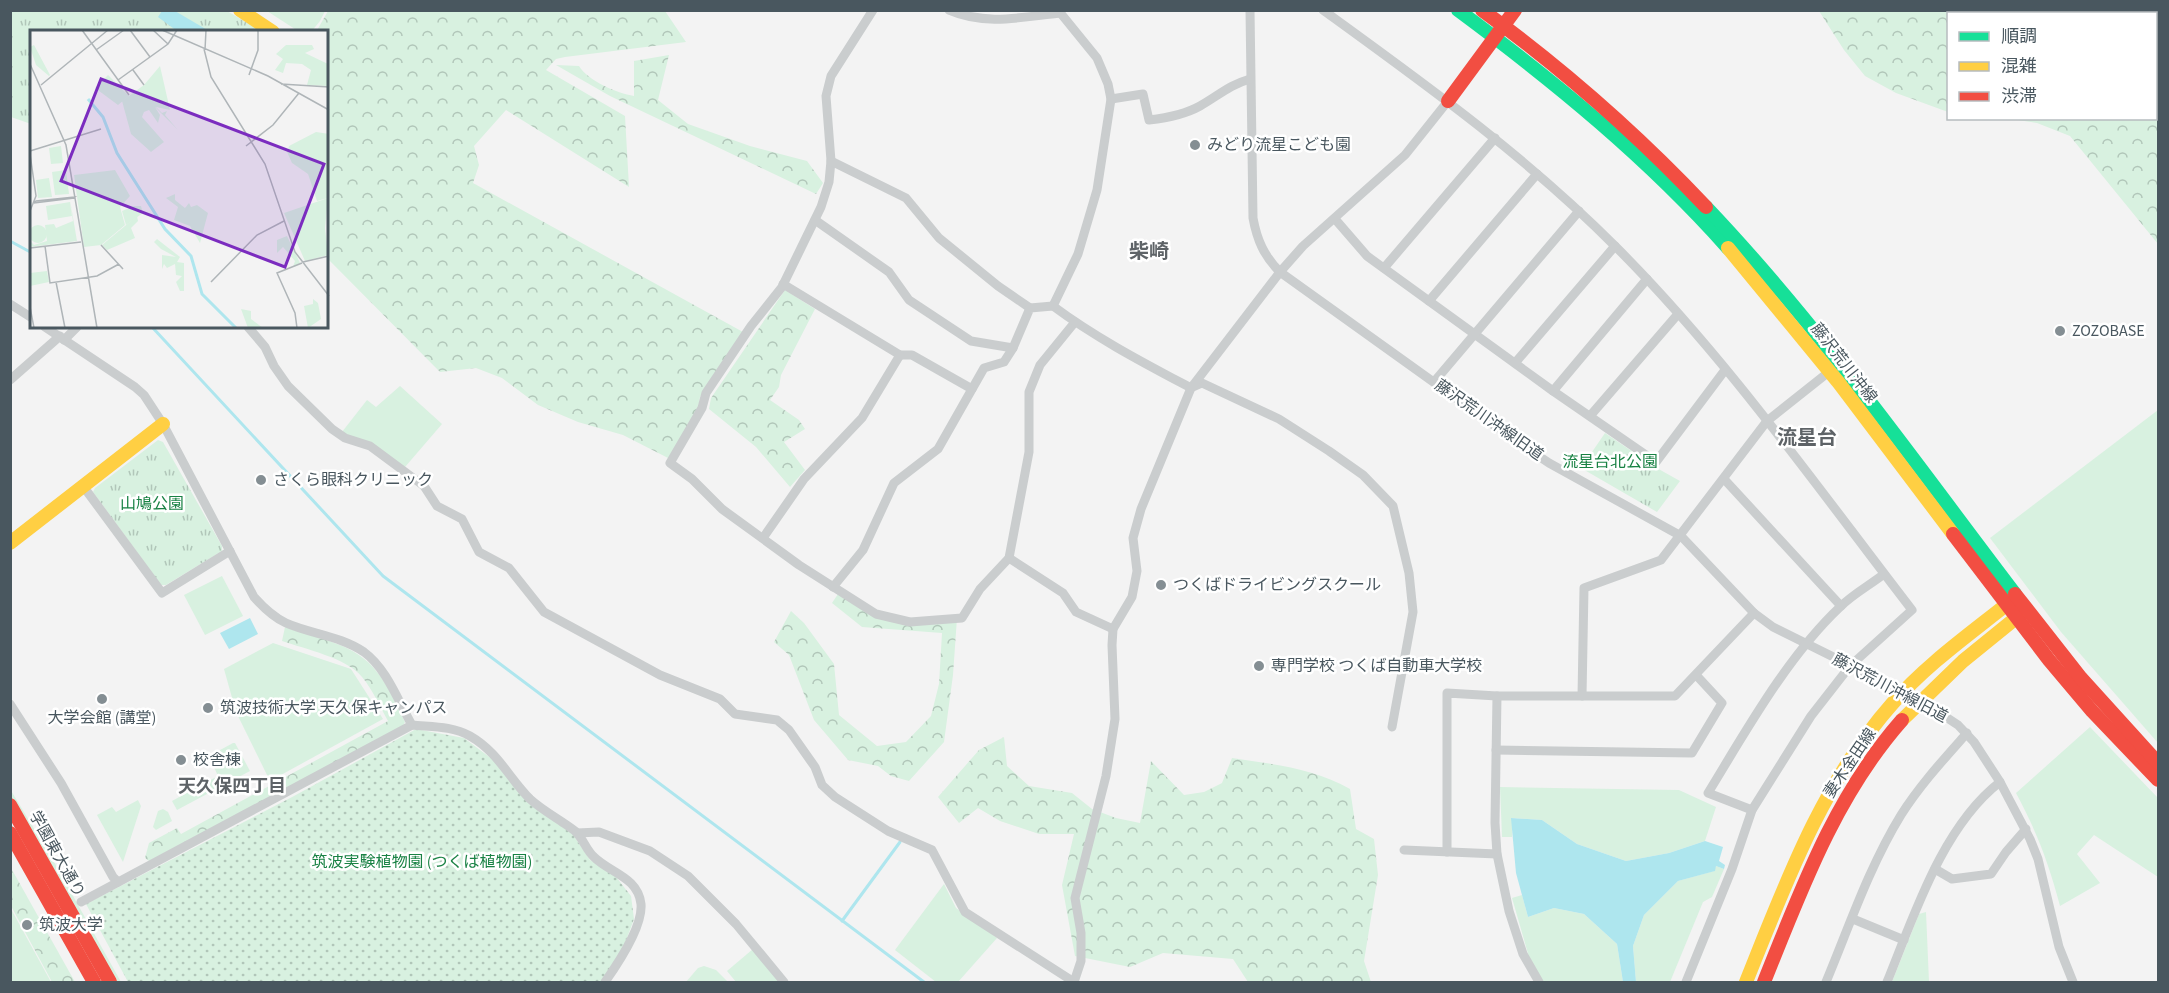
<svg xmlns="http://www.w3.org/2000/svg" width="2169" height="993" font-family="'Source Sans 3','Noto Sans JP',sans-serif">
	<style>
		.grass { fill: #d8f1e0 }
		.forest { fill: url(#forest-crowns) }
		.park { fill: url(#park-tufts) }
		.garden { fill: url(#garden-dots) }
		.water { fill: #aee6ee }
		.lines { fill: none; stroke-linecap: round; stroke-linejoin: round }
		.stream { stroke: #aee6ee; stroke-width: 3 }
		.street { stroke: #cacdce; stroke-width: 9 }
		.fast { stroke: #16e098; stroke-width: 14 }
		.slow { stroke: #ffcf43; stroke-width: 14 }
		.jam { stroke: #f24e42; stroke-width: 14 }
		.poi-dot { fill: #848e93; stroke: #fff; stroke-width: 2 }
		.labels { text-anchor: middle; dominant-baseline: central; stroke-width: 5; stroke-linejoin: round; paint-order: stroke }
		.poi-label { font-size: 16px; fill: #49575f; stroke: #fff; text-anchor: start }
		.street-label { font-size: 16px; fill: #49575f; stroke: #fff }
		.park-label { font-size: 16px; fill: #198244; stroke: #fff }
		.neighbourhood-label { font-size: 18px; font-weight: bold; fill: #5e6367; stroke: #fff }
		.quarter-label { font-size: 20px; font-weight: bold; fill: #5e6367; stroke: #fff }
		.inset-river { fill: none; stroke: #aee6ee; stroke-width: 3 }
		.inset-road { fill: none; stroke: #afb5b8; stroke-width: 1.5 }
		.view { fill: #7b2cbf; fill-opacity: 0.15; stroke: #7b2cbf; stroke-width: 3 }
		.inset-edge { fill: none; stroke: #49575f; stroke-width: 3 }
	</style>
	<defs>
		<pattern id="forest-crowns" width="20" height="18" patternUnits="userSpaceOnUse" patternTransform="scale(1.5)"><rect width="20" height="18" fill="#d8f1e0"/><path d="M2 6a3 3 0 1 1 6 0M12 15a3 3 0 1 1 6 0" fill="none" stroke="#b1c6b9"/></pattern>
		<pattern id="park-tufts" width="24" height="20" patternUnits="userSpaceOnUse" patternTransform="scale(1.5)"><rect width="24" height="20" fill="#d8f1e0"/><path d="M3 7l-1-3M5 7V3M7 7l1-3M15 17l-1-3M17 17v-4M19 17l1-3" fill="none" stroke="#b1c6b9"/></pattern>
		<pattern id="garden-dots" width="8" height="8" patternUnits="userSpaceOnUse" patternTransform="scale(1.5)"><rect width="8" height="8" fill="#d8f1e0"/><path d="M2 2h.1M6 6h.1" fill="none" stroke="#b1c6b9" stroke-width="1.8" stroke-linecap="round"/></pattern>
	</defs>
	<rect width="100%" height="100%" fill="#f3f3f3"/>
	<g class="grass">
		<path d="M267,11H325L320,21L311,32L298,31Z"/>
		<path d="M400,386L442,424L405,467L342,432L367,400L376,407Z"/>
		<path d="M2158,410V743L2061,632L1990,538Z"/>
		<path d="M222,576L243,616L205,635L184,595Z"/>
		<path d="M273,643L351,669L383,719L270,781L236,712L224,669Z"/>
		<path d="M2090,727L2158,798V877L2094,835L2077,854L2100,883L2060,906C2049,864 2037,832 2016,793Z"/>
		<path d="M233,743H235L250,771L177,810L172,801L218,776L209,756Z"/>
		<path d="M1500,787L1679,790L1716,807L1705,841L1669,853L1626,861L1577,844L1542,820L1512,818V837H1502Z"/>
		<path d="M10,789L53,860L121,982H116L50,862L11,796Z"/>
		<path d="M138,800L141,806L123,862L97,815L112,807L116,812Z"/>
		<path d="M163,809L168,812L172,821L156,830L153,827L158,811Z"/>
		<path d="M1716,866L1724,869L1712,897L1703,902L1670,982H1636L1633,946L1644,915L1678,881L1714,871Z"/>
		<path d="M944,884L956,908L997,938L958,982H936L895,950Z"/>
		<path d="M1522,895L1528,917L1554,908L1584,914L1617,944L1623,982H1543L1529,957L1512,898Z"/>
		<path d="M10,909H11L51,982H11Z"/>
		<path d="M1926,912L1929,982H1892L1919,914Z"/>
		<path d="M753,949L781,982H736L727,971Z"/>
		<path d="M704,966L716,970L728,982H686L698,968Z"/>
	</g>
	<g class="forest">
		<path d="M328,11H665L686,42L565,57L556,59L546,70L625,116L629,187L506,110L474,146L479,165L473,183L743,332L704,390L700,397L698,408L670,459L623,435L578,422L538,405L502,378L476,368L440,372L327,258V32H316Z"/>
		<path d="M1819,11H2158V244L2070,136L2037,123L2011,119L2156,118V14H1948V112L1896,93L1865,76L1844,50Z"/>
		<path d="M669,55L658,100L688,124L750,146L807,161L823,183L816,194L610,96L556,65L579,66C588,81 617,93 634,96V61Z"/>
		<path d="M785,290L815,309L781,375L779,387L770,400L799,420L805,429L784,442L805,470L790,487L756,447L709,409L711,398Z"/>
		<path d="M840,591L891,619L957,618L953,675L944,742L909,781L891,776L878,766L848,760L814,720L789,655L774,642L791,611L804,623L834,664L839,715L877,746L906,742L931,716L939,684L942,633L862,627L832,603Z"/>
		<path d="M285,627C316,638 357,644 377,672C389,686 396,705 405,722L403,726L149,861L145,858L149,843L177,828L181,834L388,721C380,707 373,690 362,677C347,658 305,649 282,641Z"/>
		<path d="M1004,737L1007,766L1029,786L1072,793L1092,809L1116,818L1140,823L1151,761L1184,795L1204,792L1222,783L1232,758C1272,764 1314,768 1350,789L1356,829L1374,839L1378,875L1364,961L1371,982H1248L1233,959L1163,953L1130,967L1075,956L1062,885L1074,834H1039L1000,821L978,808L959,823L938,797L979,750Z"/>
		<path d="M10,868H11L75,982H52L11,906Z"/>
	</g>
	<g class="park">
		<path d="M11,11H227L261,31L32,32L31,124L11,117Z"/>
		<path d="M1605,433L1655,467L1680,481L1657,512L1581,468Z"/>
		<path d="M158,440L163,442L222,546V551L166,585H161L93,492L95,488Z"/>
	</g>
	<path class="garden" d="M416,729L464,738L496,762L574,836L590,860L613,873L631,896L634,919L624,946L601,982H128L86,904L294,796Z"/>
	<g class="water">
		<path d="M162,11H175L209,31H177L158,17Z"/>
		<path d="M250,618L258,634L229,649L220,633Z"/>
		<path d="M1511,818L1542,820L1577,844L1626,861L1669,853L1705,841L1723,847L1719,861L1725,865L1724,869L1716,866L1715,871L1678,881L1644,915L1633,946L1636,982H1623L1617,944L1584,914L1554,908L1528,917L1516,873Z"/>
	</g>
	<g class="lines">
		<g class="stream">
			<path d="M10,241L32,253"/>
			<path d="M152,327L383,576L924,982"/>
			<path d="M842,921L900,842"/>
		</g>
		<g class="street">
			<path d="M873,10L831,76L826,96L831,161L829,182L821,207L782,287L751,326L706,393L702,408L670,463L692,479L722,509L799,565L876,614L910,622L962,618L980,589L1009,558L1029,452V392L1040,365L1075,322"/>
			<path d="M949,10C986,26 1022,17 1060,13"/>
			<path d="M1250,10L1253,218C1257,240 1264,256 1280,272L1506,434L1549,463L1681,536L1754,613L1773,627L1920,700L1958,725L1974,742L2000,782L2030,839L2038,859L2059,947L2073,982"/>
			<path d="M1323,10C1425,84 1527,157 1616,247C1726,357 1817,487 1912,610L1850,666L1811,716L1752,810L1732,869L1686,982"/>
			<path d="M1111,99L1143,94L1149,120C1166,118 1184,115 1200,106C1218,96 1229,85 1250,79"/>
			<path d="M831,161L906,198L939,238L998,286L1030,308"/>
			<path d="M1335,219L1367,256L1553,391L1656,462L1725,370"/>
			<path d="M815,220L889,272L909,300L971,341L1013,348"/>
			<path d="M1384,268L1495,138"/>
			<path d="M783,284L900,355H912L972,389"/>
			<path d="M1429,301L1537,174"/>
			<path d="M10,304L32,318"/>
			<path d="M1053,306L1078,254L1097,190L1111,99L1108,84L1097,58L1058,10"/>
			<path d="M45,327L135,387L144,395L163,424L254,597C263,607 273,617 286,623C311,634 341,636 364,652C387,669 398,701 412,725C432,727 452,726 470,736C498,752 509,778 530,799C543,811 561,820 575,831C583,838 586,850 594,857C610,873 638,877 641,904C643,926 617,965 605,982"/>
			<path d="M248,327L265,347L274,366L288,386L332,429L345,438L370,446L424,486L437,506L462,519L479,552L509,568L544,612L660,675L720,699L735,714L777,720L789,730L815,767L822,785L835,797L888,831L932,850L965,912L1074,982"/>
			<path d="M64,340L77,327"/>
			<path d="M1515,363L1615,246"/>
			<path d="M10,380L60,336"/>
			<path d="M1434,382L1579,211"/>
			<path d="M1193,387L1202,383L1279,419L1329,451L1363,475L1393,506L1409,573L1413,612L1392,727"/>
			<path d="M1553,391L1647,279"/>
			<path d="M1590,416L1678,314"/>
			<path d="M1724,479L1841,606"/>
			<path d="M83,486L162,593L230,551"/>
			<path d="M763,538L804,479L862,418L900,355"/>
			<path d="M1009,558L1063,593L1076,612L1113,629"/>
			<path d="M833,587L863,550L894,483L938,449L984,368L1004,362L1013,348L1030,308L1053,306C1096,338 1144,363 1191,388"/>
			<path d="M1497,696L1495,823L1497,854L1509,911L1523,954L1539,982"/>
			<path d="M1582,696L1584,588L1661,560L1767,421L1830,371"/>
			<path d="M10,704L61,783L113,877L118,882"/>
			<path d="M1496,750L1692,753L1722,703L1697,676"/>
			<path d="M1752,810L1708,793C1746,731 1787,657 1840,607C1853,594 1870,585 1884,574"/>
			<path d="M577,833L599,832L650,851L688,876L736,924L784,982"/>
			<path d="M1404,850L1497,854"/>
			<path d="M1447,852V693L1497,696H1675L1754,613"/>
			<path d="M1935,869L1952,879L1991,874L2006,852L2026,829"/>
			<path d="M81,902L412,725"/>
			<path d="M1853,919L1904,940"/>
			<path d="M1074,982L1081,961V933L1075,898L1106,776L1115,719L1112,645L1113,629L1132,597L1137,571L1133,538L1141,509L1191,388L1280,272L1303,246L1405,155L1448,101"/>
			<path d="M1826,982C1849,927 1869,867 1901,815C1920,785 1944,759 1967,733"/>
			<path d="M1887,982C1914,916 1942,827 2000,782"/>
		</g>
		<g class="fast">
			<path d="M1458,10C1555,82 1648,158 1728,248"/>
			<path d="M1706,207C1820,327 1915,463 2015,594"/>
		</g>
		<g class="slow">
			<path d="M240,10L273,32"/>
			<path d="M1728,248L1839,383L1953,534"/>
			<path d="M10,543L163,424"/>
			<path d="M1902,720L1963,661L2016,618L2019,611"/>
			<path d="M1746,982C1785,885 1822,783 1892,704C1925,666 1967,636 2006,605"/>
		</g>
		<g class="jam">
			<path d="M1482,10C1563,69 1638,135 1706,207"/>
			<path d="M1448,101L1515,10"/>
			<path d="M1953,534L2049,660L2092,711L2158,780"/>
			<path d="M2015,594L2081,678L2158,763"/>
			<path d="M10,805L110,982"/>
			<path d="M10,833L94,982"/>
			<path d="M1764,982C1801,890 1835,796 1902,720"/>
		</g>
	</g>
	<g class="poi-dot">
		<circle cx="1195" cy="145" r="6"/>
		<circle cx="2060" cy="331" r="6"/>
		<circle cx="261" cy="480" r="6"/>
		<circle cx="1161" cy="585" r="6"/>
		<circle cx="1259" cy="666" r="6"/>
		<circle cx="102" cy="699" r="6"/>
		<circle cx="208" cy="708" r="6"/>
		<circle cx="181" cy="760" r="6"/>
		<circle cx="27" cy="925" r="6"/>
	</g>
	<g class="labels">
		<g class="poi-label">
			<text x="1207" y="145">みどり流星こども園</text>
			<text x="2072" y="331">ZOZOBASE</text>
			<text x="273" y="480">さくら眼科クリニック</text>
			<text x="1173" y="585">つくばドライビングスクール</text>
			<text x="1271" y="666">専門学校 つくば自動車大学校</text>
			<text x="220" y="708">筑波技術大学 天久保キャンパス</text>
			<text x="102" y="718" text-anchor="middle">大学会館 (講堂)</text>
			<text x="193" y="760">校舎棟</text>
			<text x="39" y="925">筑波大学</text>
		</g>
		<g class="street-label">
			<text transform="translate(1844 363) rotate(52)">藤沢荒川沖線</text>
			<text transform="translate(1489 420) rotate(35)">藤沢荒川沖線旧道</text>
			<text transform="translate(1890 688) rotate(28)">藤沢荒川沖線旧道</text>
			<text transform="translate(1850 763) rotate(-56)">妻木金田線</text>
			<text transform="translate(57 854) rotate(61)">学園東大通り</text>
		</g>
		<g class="park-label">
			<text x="1610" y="462">流星台北公園</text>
			<text x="152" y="504">山鳩公園</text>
			<text x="422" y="862">筑波実験植物園 (つくば植物園)</text>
		</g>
		<g class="neighbourhood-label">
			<text x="232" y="786">天久保四丁目</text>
		</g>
		<g class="quarter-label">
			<text x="1149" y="252">柴崎</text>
			<text x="1807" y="438">流星台</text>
		</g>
	</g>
	<g transform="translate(30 30)">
		<rect width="298" height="298" fill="#f3f3f3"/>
		<path d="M4,15L20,45L19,46L6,35L0,17ZM31,116L33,133L21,134L19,118ZM36,140L39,164L25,165L22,142ZM19,148L22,167L8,168L6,150ZM298,168L295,198L298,225L275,231L254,183ZM40,172L42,186L18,190L16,176ZM104,176H111L113,183L96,195L92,181ZM-1 204a9 9 0 1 1 18 0a9 9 0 1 1-18 0ZM257,206L270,233L263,237L265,231L253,217L247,223V210ZM127,209L150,227L147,232L154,233V261H150L146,252L152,246L146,245L145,234L137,238L134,234L132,239V225L146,227L131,219L124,212Z" fill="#d8f1e0"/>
		<path d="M256,15H282L284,19L275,23L298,34V56L277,55L281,40L272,34L256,33L253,43L245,40L253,29L246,24ZM130,36L140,80L126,77L132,83L137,81L135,85L148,100L125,77L130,85L128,93L119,80L114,82L112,87L134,112L121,122L101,104L92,71L114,55ZM286,102L299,104L298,168L287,171L278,144L262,133L257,122L259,116ZM145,164V170L155,178L159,173L161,177L167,175L178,183L170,213L160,196L144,190L148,177L136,168ZM40,170L47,211L0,217V211L4,215L17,211L15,195L24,194L26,198L43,191ZM107,186L108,191L101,198L105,208L77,220L72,215ZM283,269L288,273L291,289L278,298L274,276L283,274ZM211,279L221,281V289L233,298H218Z" fill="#d8f1e0"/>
		<path d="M78,45L99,66L88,75L65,58ZM17,241L19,252L0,256V243Z" fill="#d8f1e0"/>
		<path d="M85,140L100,166L90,177L95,195L71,215L54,217L44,145Z" fill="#d8f1e0"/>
		<path class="inset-river" d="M58,69L73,87L87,123L135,199L161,226L172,264L206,298"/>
		<path class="inset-road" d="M52,0L99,65M100,0L120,27M123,0L138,14M132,0L238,46L299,80M174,19L181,47L235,134L265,222L299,266M66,20L94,0M175,20L176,0M0,34L36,115L67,298M103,40L114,55M219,45L228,20V0M88,50L138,14L147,0M251,54L299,57M11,55L78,0M216,116L243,95L269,63M0,121L71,99M0,124L6,166L0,181M45,167L44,168L4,173L6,171ZM71,215L93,239M15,216L20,253L67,246L89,234M0,218L51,212M273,232L299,226M26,252L35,298M181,252L227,205L254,191M0,277L4,298M267,298L265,283L247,243L272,233"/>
		<path class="view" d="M71,49L294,134L255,237L31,151Z"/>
		<rect width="298" height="298" class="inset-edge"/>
	</g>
	<rect width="2169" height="993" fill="none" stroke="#49575f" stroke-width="24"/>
	<rect x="1947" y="12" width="210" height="108" fill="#ffffff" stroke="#b6bcbf" stroke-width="1.5"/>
	<rect x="1959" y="32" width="30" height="9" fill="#16e098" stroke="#b6bcbf" stroke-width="1.5"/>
	<text x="2001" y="42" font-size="18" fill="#49575f">順調</text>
	<rect x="1959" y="62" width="30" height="9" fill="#ffcf43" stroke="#b6bcbf" stroke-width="1.5"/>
	<text x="2001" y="72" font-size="18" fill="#49575f">混雑</text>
	<rect x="1959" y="92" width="30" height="9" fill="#f24e42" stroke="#b6bcbf" stroke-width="1.5"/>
	<text x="2001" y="102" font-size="18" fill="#49575f">渋滞</text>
</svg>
